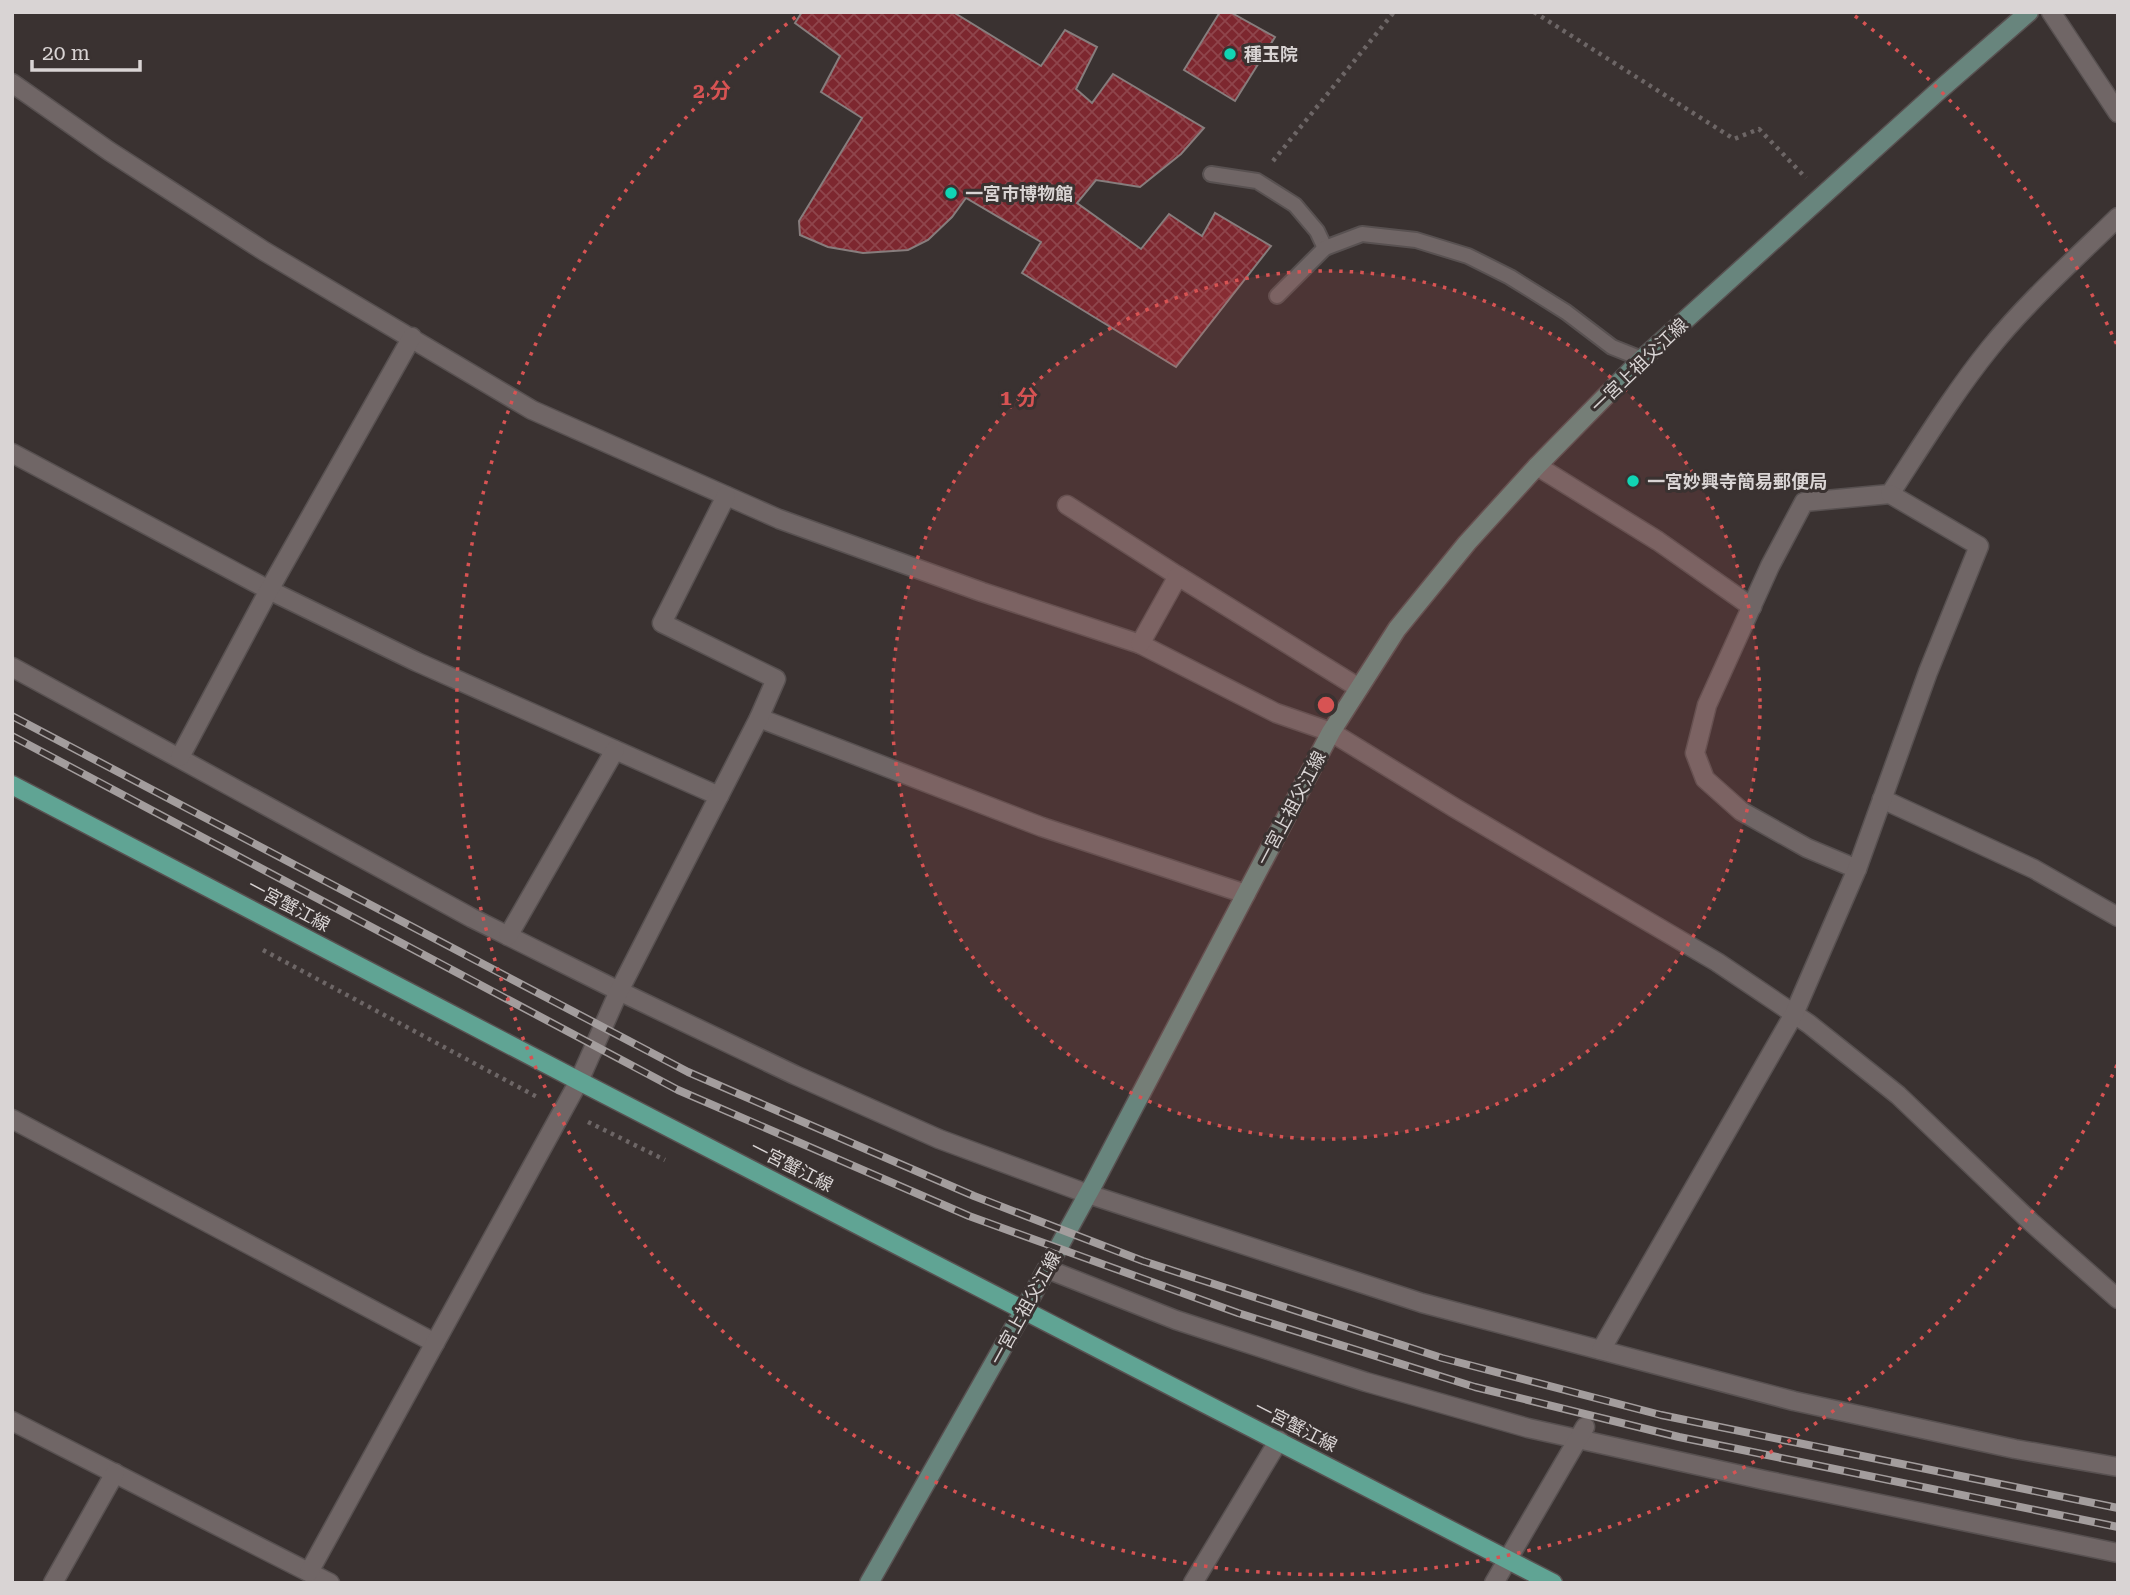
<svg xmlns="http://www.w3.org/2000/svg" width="2130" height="1595" font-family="'Roboto Serif','Noto Sans JP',serif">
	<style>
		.building { fill: url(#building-cross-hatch); stroke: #877d7d; stroke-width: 2 }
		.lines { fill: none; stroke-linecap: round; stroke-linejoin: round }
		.lane-casing { stroke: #585151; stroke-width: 18 }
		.street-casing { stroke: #585151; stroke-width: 21 }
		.secondary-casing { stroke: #585151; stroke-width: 21 }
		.primary-casing { stroke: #585151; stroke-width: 21 }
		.path { stroke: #6d6666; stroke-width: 4.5; stroke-dasharray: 3.5 5; stroke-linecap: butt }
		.lane { stroke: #706666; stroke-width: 14 }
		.street { stroke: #706666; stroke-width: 18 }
		.secondary { stroke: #68857d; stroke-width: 18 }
		.primary { stroke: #60a494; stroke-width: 18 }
		.rail-casing { stroke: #a39d9d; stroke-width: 8 }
		.rail { stroke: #3a3231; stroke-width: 5; stroke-dasharray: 16; stroke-linecap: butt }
		.ring { fill: none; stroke: #d75353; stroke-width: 3.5; stroke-dasharray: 3.5 7 }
		.poi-dot { fill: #11d5b4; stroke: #3a3231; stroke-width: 2.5 }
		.labels { text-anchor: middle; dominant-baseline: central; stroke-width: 6; stroke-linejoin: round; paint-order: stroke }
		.poi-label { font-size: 18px; font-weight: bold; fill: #d9d4d4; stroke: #3a3231; text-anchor: start }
		.street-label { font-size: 18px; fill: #d9d4d4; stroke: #3a3231 }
		.centre { fill: #d75353; stroke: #3a3231; stroke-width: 3.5 }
		.ring-label { font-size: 21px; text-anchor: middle; font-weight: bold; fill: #d75353; stroke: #3a3231; stroke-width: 6; stroke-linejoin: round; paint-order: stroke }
	</style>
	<defs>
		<pattern id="building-cross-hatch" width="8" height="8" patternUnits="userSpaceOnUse" patternTransform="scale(1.75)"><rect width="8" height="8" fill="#7d272f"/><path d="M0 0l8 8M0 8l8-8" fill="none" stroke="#8f454c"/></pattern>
	</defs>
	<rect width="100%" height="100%" fill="#3a3231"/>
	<g class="building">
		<path d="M802,12H953L1041,66L1065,30L1097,47L1076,89L1092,103L1113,74L1204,128L1181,154L1140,187L1096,180L1077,203L1141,249L1169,214L1202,236L1215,213L1271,246L1176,367L1022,273L1041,242L966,198L952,217L928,240L908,250L863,253L828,247L800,235L799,221L862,118L821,92L840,56L795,23Z"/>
		<path d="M1220,12H1230L1275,37L1235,101L1184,70Z"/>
	</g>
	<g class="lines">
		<g class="lane-casing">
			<g id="lane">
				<path d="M1211,174L1257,181L1295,205L1317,231L1325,248"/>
				<path d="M1277,296L1325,248L1362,234L1416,240L1468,256L1510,277L1566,312L1612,347L1642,359"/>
			</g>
		</g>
		<g class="street-casing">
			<g id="street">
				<path d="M2051,12L2118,113"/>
				<path d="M12,83L109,151L264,251L532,410L779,519L982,592L1140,644L1276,713L1331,732L1455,808L1717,962L1809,1024L1898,1095L2031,1222L2118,1299"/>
				<path d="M12,453L269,590L417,662L719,796"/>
				<path d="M1537,466L1658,541L1752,607"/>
				<path d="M1067,505L1178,576"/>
				<path d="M1140,644L1178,576L1359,688"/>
				<path d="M12,667L472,918L619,991L795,1075L939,1139L1088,1194L1422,1303L1794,1401L2015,1449L2118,1467"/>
				<path d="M759,718L1042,827L1246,894"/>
				<path d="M180,757L269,590L412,337"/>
				<path d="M1882,799L2034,869L2118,917"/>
				<path d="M1857,869L1807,848L1741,811L1705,779L1695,753L1707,705L1770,566L1804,502L1890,494C1922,445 1953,394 1990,348C2028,301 2075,259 2118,217"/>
				<path d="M508,936L615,750"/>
				<path d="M12,1119L435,1343"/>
				<path d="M1047,1269L1176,1320L1366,1382L1528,1428L1764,1480L2118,1553"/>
				<path d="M1601,1350L1794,1014L1857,869L1928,672L1979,546L1890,494"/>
				<path d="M12,1421L330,1583"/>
				<path d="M309,1572L579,1081L619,991L759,718L776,679L662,623L726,496"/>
				<path d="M53,1583L115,1473"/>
				<path d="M1193,1583L1279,1440"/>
				<path d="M1494,1583L1585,1427"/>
			</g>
		</g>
		<g class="secondary-casing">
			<path id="secondary" d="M869,1583L1024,1310L1094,1183L1331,732L1397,629L1467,543L1537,466L1642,359L1935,94L2029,12"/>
		</g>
		<g class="primary-casing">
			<path id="primary" d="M12,785L579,1081L1553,1583"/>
		</g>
		<g class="path">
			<path d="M1534,12L1734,139L1759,129L1806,178"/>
			<path d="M1273,161L1394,12"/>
			<path d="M263,950L539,1098"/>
			<path d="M588,1122L665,1160"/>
		</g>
		<use href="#lane" class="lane"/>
		<use href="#street" class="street"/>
		<use href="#secondary" class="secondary"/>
		<use href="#primary" class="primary"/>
		<g class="rail-casing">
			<g id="rail">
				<path d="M12,716L688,1072L974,1196L1143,1261L1442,1358L1661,1415L2118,1508"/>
				<path d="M12,736L678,1090L969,1216L1238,1313L1475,1387L1679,1437L2118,1527"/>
			</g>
		</g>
		<use href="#rail" class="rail"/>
	</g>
	<circle cx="1326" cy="705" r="434" fill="#d75353" fill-opacity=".12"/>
	<g class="ring">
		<circle cx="1326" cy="705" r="434"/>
		<path d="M2117 1065A869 869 0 1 1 797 16M1855 16A869 869 0 0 1 2117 345"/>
	</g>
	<g class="poi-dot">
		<circle cx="1230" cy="54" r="7"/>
		<circle cx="951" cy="193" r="7"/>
		<circle cx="1633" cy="481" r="7"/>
	</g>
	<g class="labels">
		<g class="poi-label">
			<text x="1244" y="54">種玉院</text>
			<text x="965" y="193">一宮市博物館</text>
			<text x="1647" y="481">一宮妙興寺簡易郵便局</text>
		</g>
		<g class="street-label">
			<text transform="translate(1639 365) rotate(-44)">一宮上祖父江線</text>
			<text transform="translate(1291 808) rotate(-62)">一宮上祖父江線</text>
			<text transform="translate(289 905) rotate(28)">一宮蟹江線</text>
			<text transform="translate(792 1166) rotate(27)">一宮蟹江線</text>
			<text transform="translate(1025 1308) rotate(-61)">一宮上祖父江線</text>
			<text transform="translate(1296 1426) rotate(27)">一宮蟹江線</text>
		</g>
	</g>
	<circle cx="1326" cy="705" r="10" class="centre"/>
	<g class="ring-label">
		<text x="712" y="98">2 分</text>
		<text x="1019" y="405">1 分</text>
	</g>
	<rect width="2130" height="1595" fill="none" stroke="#d9d4d4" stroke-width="28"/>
	<path d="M32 60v10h108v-10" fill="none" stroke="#d9d4d4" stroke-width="3.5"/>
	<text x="42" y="60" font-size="21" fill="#d9d4d4" stroke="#3a3231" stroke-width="5" paint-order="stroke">20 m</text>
</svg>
